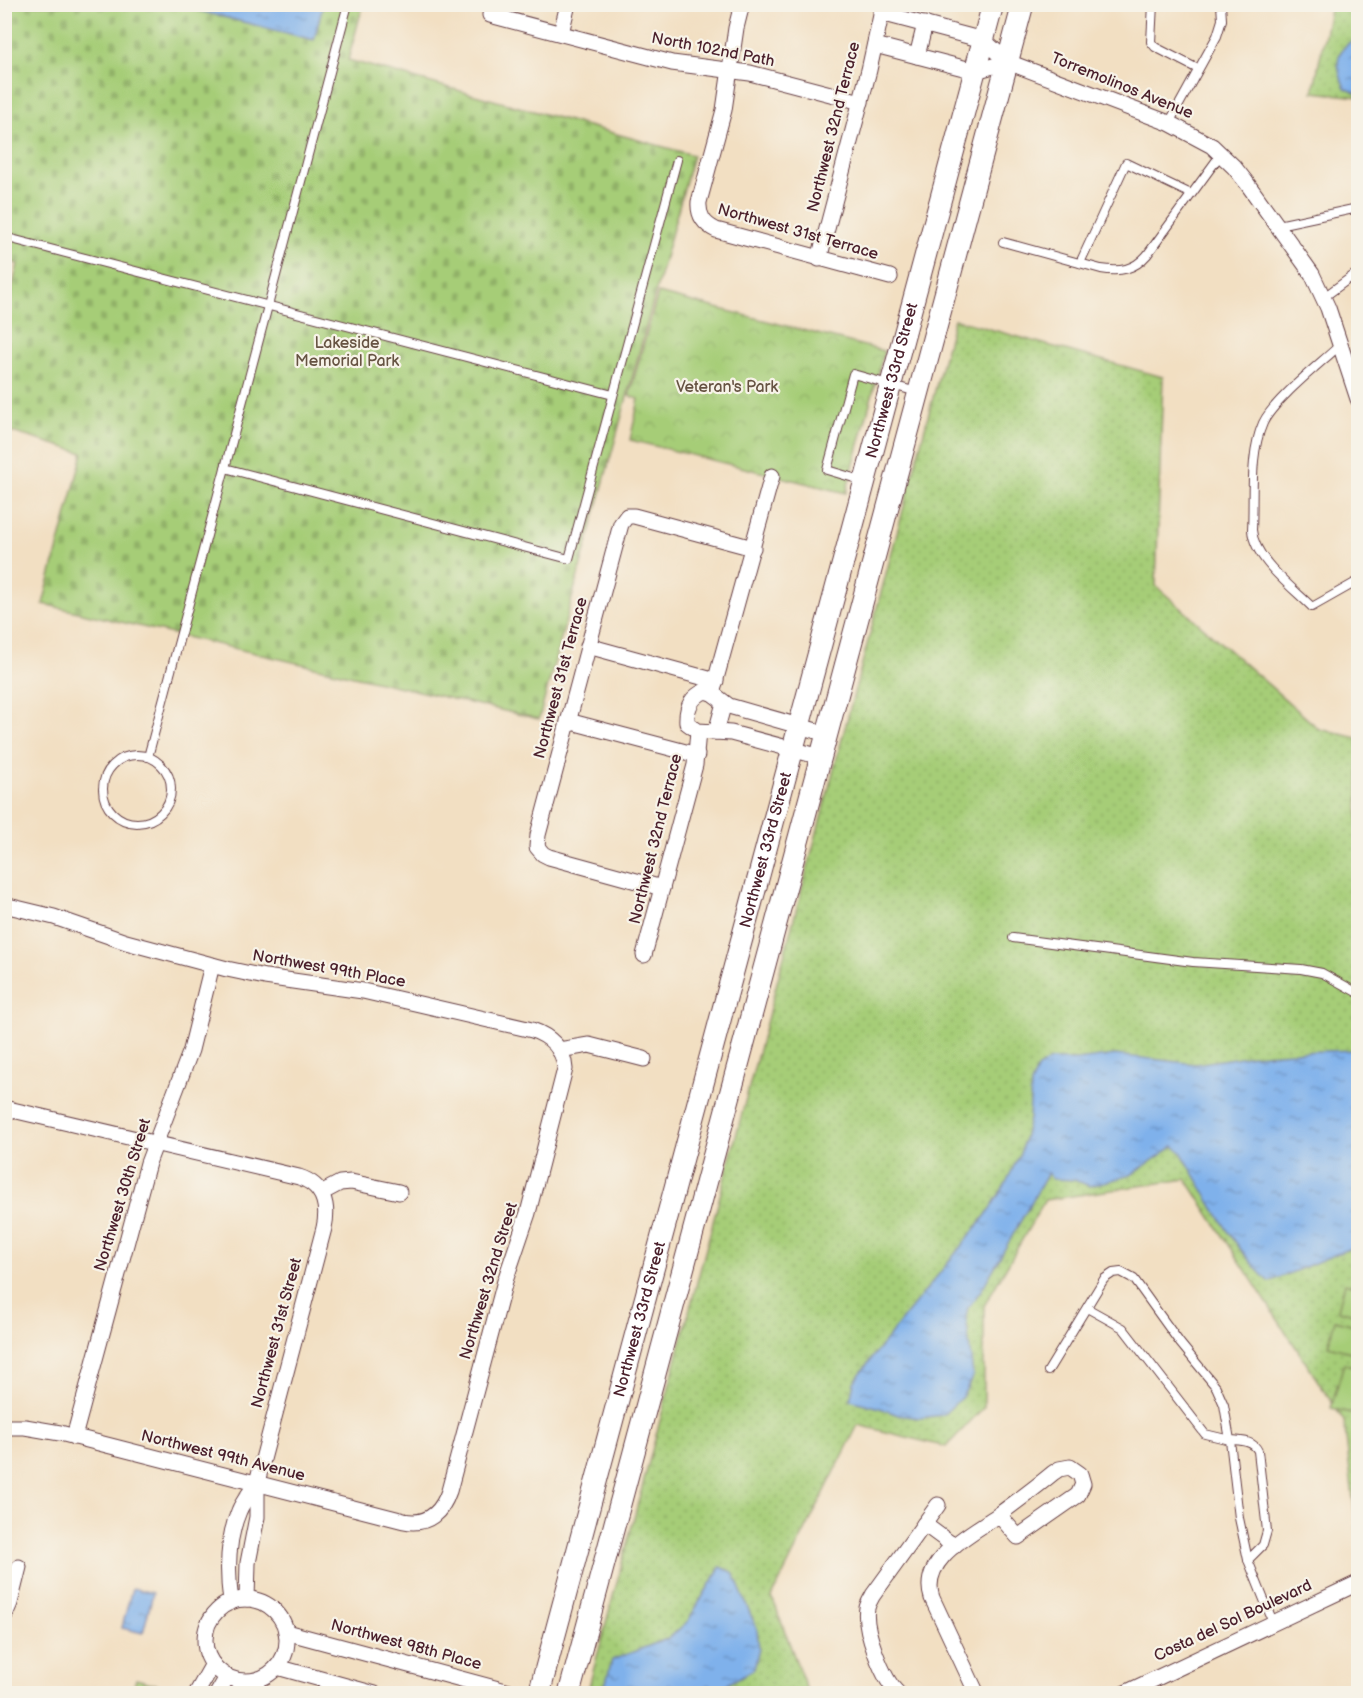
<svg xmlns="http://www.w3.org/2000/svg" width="1363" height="1698" font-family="'Balsamiq Sans',sans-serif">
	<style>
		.grass { fill: url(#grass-dots); stroke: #787651; stroke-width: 1.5 }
		.cemetery { fill: url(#cemetery-stones); stroke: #787651; stroke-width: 1.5 }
		.park { fill: url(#park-crowns); stroke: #787651; stroke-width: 1.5 }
		.garden { fill: #a6cd77; stroke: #787651; stroke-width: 1.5 }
		.water { fill: url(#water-ripples); stroke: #64688b; stroke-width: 1.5 }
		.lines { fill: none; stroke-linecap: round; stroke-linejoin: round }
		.lane-casing { stroke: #633c42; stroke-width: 10 }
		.street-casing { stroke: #633c42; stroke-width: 17 }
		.secondary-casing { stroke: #633c42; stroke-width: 23 }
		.lane { stroke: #fff; stroke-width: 8 }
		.street { stroke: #fff; stroke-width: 15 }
		.secondary { stroke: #fff; stroke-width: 21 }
		.labels { text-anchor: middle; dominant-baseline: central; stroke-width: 4.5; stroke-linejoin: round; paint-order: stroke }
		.street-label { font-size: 16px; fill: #4a1f2b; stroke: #f7f3e8 }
		.park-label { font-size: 16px; fill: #665342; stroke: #f7f3e8 }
	</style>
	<defs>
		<pattern id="grass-dots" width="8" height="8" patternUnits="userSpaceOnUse" patternTransform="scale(1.5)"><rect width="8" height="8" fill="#a6cd77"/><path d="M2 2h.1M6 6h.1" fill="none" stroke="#90b067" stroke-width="1.8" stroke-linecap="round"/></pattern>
		<pattern id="cemetery-stones" width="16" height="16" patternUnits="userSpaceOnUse" patternTransform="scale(1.5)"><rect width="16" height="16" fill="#a6cd77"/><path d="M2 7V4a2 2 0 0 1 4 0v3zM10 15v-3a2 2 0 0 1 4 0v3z" fill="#90b067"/></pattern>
		<pattern id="park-crowns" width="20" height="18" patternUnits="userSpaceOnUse" patternTransform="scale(1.5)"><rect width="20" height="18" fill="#a6cd77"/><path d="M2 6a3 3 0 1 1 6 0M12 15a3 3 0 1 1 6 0" fill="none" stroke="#90b067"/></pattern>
		<pattern id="water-ripples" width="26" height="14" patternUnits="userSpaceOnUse" patternTransform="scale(1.5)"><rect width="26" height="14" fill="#7fb1eb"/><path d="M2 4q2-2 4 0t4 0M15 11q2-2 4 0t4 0" fill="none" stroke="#6a8fbf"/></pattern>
	</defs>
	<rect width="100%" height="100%" fill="#f7f3e8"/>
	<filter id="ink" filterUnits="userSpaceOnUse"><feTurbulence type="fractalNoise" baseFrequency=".0167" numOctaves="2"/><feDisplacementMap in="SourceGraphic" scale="12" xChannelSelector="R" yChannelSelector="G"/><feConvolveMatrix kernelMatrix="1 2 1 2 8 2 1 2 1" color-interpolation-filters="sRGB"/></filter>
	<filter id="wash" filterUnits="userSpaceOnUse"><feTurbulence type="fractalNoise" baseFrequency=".008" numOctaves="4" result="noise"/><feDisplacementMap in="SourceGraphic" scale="24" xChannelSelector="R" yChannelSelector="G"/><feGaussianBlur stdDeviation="1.35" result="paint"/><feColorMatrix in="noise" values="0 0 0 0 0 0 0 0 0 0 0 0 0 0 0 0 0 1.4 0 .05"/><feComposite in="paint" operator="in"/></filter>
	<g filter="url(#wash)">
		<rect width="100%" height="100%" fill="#f2dfc2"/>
		<g class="grass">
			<path d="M1331,5H1358V97L1313,92Z"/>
			<path d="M954,319L1163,377L1156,586L1319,729L1358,738V1541L1344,1421L1186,1179L1045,1200L984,1306V1407L946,1447L858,1425L772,1597L808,1693L587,1694Z"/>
		</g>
		<path class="cemetery" d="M5,5H363L348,60L693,155L539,719L43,604L83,453L5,430V317L18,264L5,260Z"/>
		<g class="park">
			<path d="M658,293L884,351L846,493L630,440L639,399L629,396Z"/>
			<path d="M136,1679L166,1687L165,1693H132Z"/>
		</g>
		<g class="garden">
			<path d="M1345,1283L1358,1287V1315L1338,1310Z"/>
			<path d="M1335,1320L1358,1326V1354L1328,1346Z"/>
			<path d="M1344,1363L1358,1368V1415L1331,1408Z"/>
		</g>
		<g class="water">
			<path d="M176,5H323L314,40Z"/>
			<path d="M1358,38V94L1345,88C1335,66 1333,49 1358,38Z"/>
			<path d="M1358,1050V1245L1269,1282C1233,1248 1207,1195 1181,1152L1174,1146L1131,1175L1090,1186L1074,1180L1052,1179L1048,1173L982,1289L968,1308L966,1317L973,1376L962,1397L943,1415L920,1418L898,1415L880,1408L850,1400L854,1382L871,1359L986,1215L1005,1185L1021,1151L1029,1119L1031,1085L1037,1069L1050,1060H1077L1115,1055L1196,1064L1253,1055L1291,1052Z"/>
			<path d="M720,1567L733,1572L757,1630L759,1649L754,1669L719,1689L717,1693H603L612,1660L669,1638L688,1621Z"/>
			<path d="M132,1588L153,1593L143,1633L122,1628Z"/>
		</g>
	</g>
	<g filter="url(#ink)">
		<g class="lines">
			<g class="lane-casing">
				<g id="lane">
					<path d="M348,4L225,468L569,559L677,160"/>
					<path d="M1153,4L1151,42L1155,47L1198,69"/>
					<path d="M1169,123L1217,36L1222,20L1221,4"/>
					<path d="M1278,225L1358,208"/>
					<path d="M4,237L613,395"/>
					<path d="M1003,242L1101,269C1120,272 1134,270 1147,255L1221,154"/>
					<path d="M1080,263L1126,163L1191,194"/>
					<path d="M1324,297L1358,272"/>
					<path d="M1341,344C1321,363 1273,401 1263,423C1249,455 1254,496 1252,530C1254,559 1292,587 1312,607L1358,581"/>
					<path d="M864,481L827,470L853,374L917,392"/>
					<circle cx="137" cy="789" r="34"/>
					<path d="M148,757L225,468"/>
					<path d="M1013,938L1193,962L1301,969L1322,973L1358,993"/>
					<path d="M1087,1308L1123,1328L1205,1434L1230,1440L1239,1518L1248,1560"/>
					<path d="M1048,1371L1104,1279L1113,1273L1121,1272L1134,1279L1180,1343L1216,1387L1224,1405L1230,1440C1240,1441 1253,1440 1258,1451L1267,1531L1263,1545L1248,1560L1273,1622"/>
				</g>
			</g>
			<g class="street-casing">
				<g id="street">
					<path d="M742,4L736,28L724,110L699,202C698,216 704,224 716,230L890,277"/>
					<path d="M881,13L983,40L1008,62L1169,123L1212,146L1234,167L1246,182L1312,274L1328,308L1358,399"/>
					<path d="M490,15L672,63L750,73L861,102"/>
					<path d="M561,33L568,4"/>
					<path d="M875,45L975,71L1008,62"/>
					<path d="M917,56L925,24"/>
					<path d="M819,259L869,70L883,6"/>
					<path d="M588,646L716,681"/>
					<path d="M712,693L772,476"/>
					<path d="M568,721L697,755"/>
					<path d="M716,732L724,703"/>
					<path d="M821,757L731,733L698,731L687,723C686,708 691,697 705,691L712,693L729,706L827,734"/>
					<path d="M662,888L549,857L543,854L537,847L538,835L621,524L627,516H634L753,548"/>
					<path d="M4,905L54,917L126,942L227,969L265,977L363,991L532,1030C550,1036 564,1049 565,1069L528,1213L505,1281L449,1491C442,1512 428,1526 404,1521L60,1433L25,1427H4"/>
					<path d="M644,955L695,765L698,731"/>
					<path d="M559,1050L589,1045L644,1059"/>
					<path d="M4,1108L299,1177C324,1185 329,1205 324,1228L257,1482V1517L248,1563L247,1599"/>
					<path d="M321,1193L340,1183L351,1182L399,1192"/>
					<path d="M74,1437L148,1163L191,1050L212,965"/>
					<path d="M924,1524L954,1546"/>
					<circle cx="246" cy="1640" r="41"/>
					<path d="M231,1602C227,1573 227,1539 239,1511C243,1501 251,1492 257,1482"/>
					<path d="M4,1617L10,1603L19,1567"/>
					<path d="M286,1632L517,1694"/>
					<path d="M277,1667L375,1694"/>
					<path d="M196,1694L213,1664"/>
					<path d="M217,1694L227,1677"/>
					<path d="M899,1694C883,1681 863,1628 867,1608C868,1603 871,1599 873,1595L938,1505"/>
					<path d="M977,1694L932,1598C919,1559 971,1534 997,1516C1016,1502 1035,1488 1053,1473L1059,1469L1070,1467L1080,1474L1083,1484L1078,1495L1018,1537L999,1515"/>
					<path d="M1123,1694L1358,1583"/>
				</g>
			</g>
			<g class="secondary-casing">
				<g id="secondary">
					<path id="s1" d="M539,1694L993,4"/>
					<path d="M569,1694L1023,4"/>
				</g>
			</g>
			<use href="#lane" class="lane"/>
			<use href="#street" class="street"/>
			<use href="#secondary" class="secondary"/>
		</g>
	</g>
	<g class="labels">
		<g class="street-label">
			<text transform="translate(713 50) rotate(11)">North 102nd Path</text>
			<text transform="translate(1122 86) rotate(22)">Torremolinos Avenue</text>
			<text transform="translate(834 127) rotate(-76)">Northwest 32nd Terrace</text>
			<text transform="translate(798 232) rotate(16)">Northwest 31st Terrace</text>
			<text stroke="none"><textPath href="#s1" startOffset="1360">Northwest 33rd Street</textPath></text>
			<text transform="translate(561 678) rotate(-75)">Northwest 31st Terrace</text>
			<text transform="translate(656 839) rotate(-76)">Northwest 32nd Terrace</text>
			<text stroke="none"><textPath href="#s1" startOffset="874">Northwest 33rd Street</textPath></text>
			<text transform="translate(329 969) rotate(10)">Northwest 99th Place</text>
			<text transform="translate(123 1195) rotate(-73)">Northwest 30th Street</text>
			<text transform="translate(489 1281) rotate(-73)">Northwest 32nd Street</text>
			<text stroke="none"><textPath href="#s1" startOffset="388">Northwest 33rd Street</textPath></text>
			<text transform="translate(277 1333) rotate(-75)">Northwest 31st Street</text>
			<text transform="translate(223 1456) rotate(14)">Northwest 99th Avenue</text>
			<text transform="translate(1233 1621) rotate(-25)">Costa del Sol Boulevard</text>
			<text transform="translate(406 1645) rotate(15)">Northwest 98th Place</text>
		</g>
		<g class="park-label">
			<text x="347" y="343">Lakeside<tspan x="347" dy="18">Memorial Park</tspan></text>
			<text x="727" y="387">Veteran's Park</text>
		</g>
	</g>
	<rect width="1363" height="1698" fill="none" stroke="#f7f3e8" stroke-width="24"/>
</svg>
